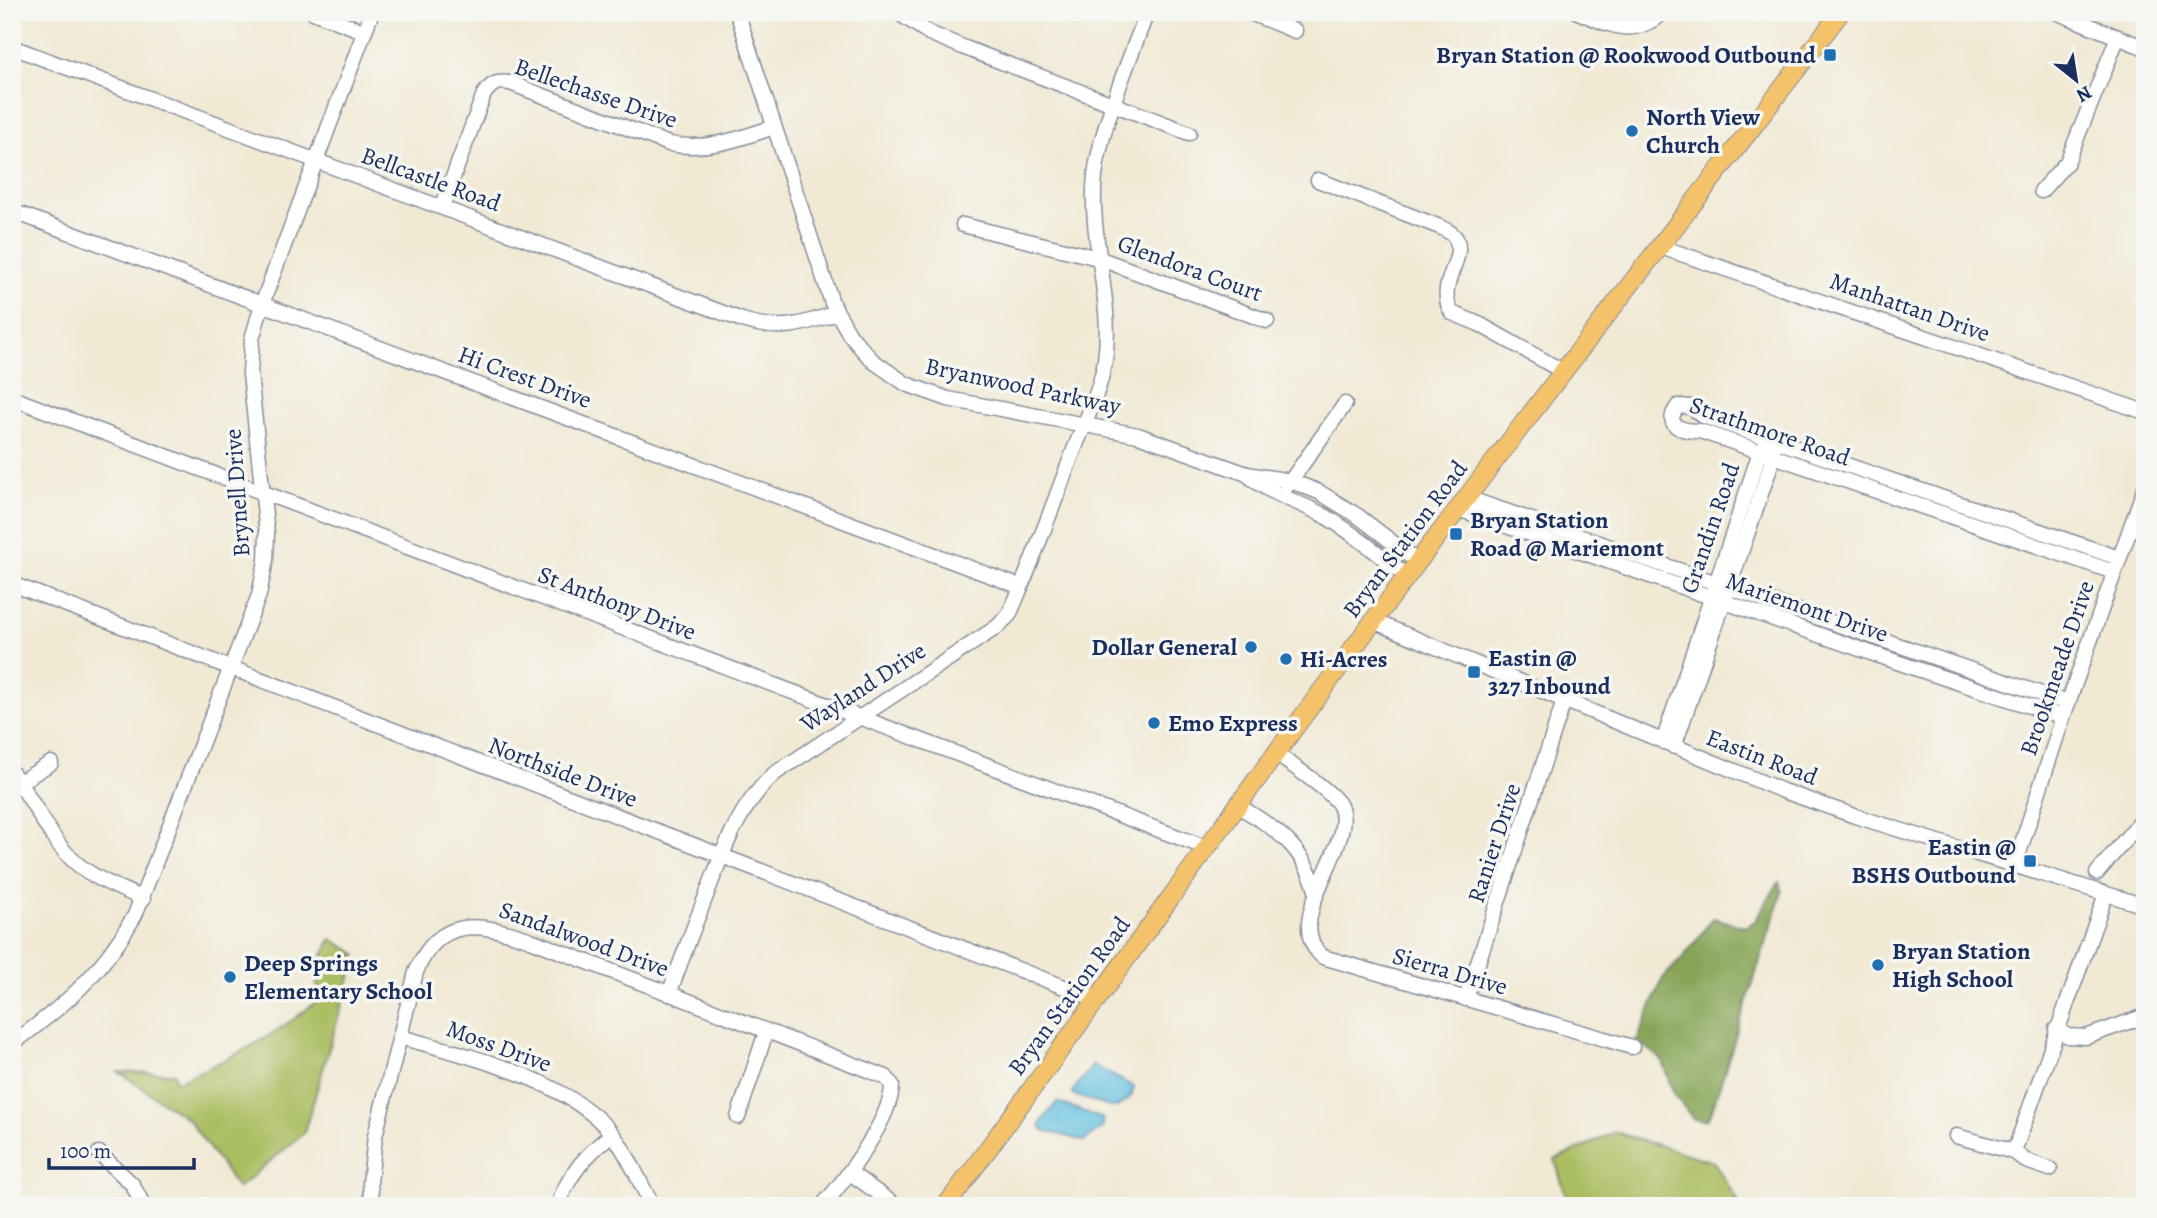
<svg xmlns="http://www.w3.org/2000/svg" width="2157" height="1218" font-family="Alegreya,serif">
	<style>
		.green { fill: #aabd61; stroke: #627660; stroke-width: 2 }
		.forest { fill: #87a457; stroke: #516a5a; stroke-width: 2 }
		.water { fill: #61bfdf; stroke: #3e779e; stroke-width: 2 }
		.lines { fill: none; stroke-linecap: round; stroke-linejoin: round }
		.minor-casing { stroke: #868c99; stroke-width: 17 }
		.major-casing { stroke: #868c99; stroke-width: 20 }
		.minor { stroke: #fff; stroke-width: 14 }
		.major { stroke: #f3c26a; stroke-width: 18 }
		.poi-dot { fill: #1f6fb2; stroke: #f6f6f2; stroke-width: 2.5 }
		.labels { text-anchor: middle; dominant-baseline: central; stroke-width: 7; stroke-linejoin: round; paint-order: stroke }
		.poi-label { font-size: 24px; font-weight: bold; fill: #1b2f5e; stroke: #f6f6f2; text-anchor: start }
		.street-label { font-size: 24px; fill: #1b2f5e; stroke: #f6f6f2 }
	</style>
	<rect width="100%" height="100%" fill="#f6f6f2"/>
	<filter id="ink" filterUnits="userSpaceOnUse"><feTurbulence type="fractalNoise" baseFrequency=".0143" numOctaves="2"/><feDisplacementMap in="SourceGraphic" scale="14" xChannelSelector="R" yChannelSelector="G"/><feConvolveMatrix kernelMatrix="1 2 1 2 8 2 1 2 1" color-interpolation-filters="sRGB"/></filter>
	<filter id="wash" filterUnits="userSpaceOnUse"><feTurbulence type="fractalNoise" baseFrequency=".00686" numOctaves="4" result="noise"/><feDisplacementMap in="SourceGraphic" scale="28" xChannelSelector="R" yChannelSelector="G"/><feGaussianBlur stdDeviation="1.57" result="paint"/><feColorMatrix in="noise" values="0 0 0 0 0 0 0 0 0 0 0 0 0 0 0 0 0 1.4 0 .05"/><feComposite in="paint" operator="in"/></filter>
	<g filter="url(#wash)">
		<rect width="100%" height="100%" fill="#f1e9d4"/>
		<g class="green">
			<path d="M331,939L357,954L304,1133L238,1188L188,1119L119,1072L174,1073L176,1082C227,1060 275,1037 318,1000L317,980L313,975Z"/>
			<path d="M1615,1132L1714,1162L1738,1202L1737,1206H1569L1555,1160Z"/>
		</g>
		<path class="forest" d="M1779,882L1782,892L1710,1116L1706,1120L1693,1119L1674,1094L1661,1059L1637,1041L1663,978L1686,954L1713,918L1745,927L1755,921Z"/>
		<g class="water">
			<path d="M1093,1065L1134,1087L1131,1097L1117,1107H1110L1074,1095L1072,1092Z"/>
			<path d="M1057,1102L1103,1119V1127L1084,1141L1046,1131L1042,1129L1040,1124Z"/>
		</g>
	</g>
	<g filter="url(#ink)">
		<g class="lines">
			<g class="minor-casing">
				<g id="minor">
					<path d="M313,12L363,31"/>
					<path d="M737,12L832,303L850,335L861,348L873,361L906,384L948,399L1138,435L1247,474L1291,481L1319,492L1358,516L1418,562"/>
					<path d="M897,12L929,33L965,48L1189,133"/>
					<path d="M1248,12L1295,31"/>
					<path d="M1578,12C1611,25 1633,39 1663,12"/>
					<path d="M2056,12L2145,48"/>
					<path d="M12,47L742,320C780,332 801,325 837,313"/>
					<path d="M1318,180L1440,227C1446,230 1455,234 1457,241C1464,262 1435,286 1452,313L1479,324L1564,372"/>
					<path d="M2041,191L2067,162L2118,37"/>
					<path d="M442,207L484,94C492,83 497,81 510,83L669,144C707,151 738,139 774,127"/>
					<path d="M12,211L1021,587"/>
					<path d="M963,225L1098,258L1267,321"/>
					<path d="M1661,247L2145,412"/>
					<path d="M12,398L1207,848"/>
					<path d="M1247,474C1268,494 1298,501 1323,515C1353,532 1379,555 1407,576"/>
					<path d="M1287,486L1345,404"/>
					<path d="M1467,498L2068,703"/>
					<path d="M1458,509L1920,670L2063,717"/>
					<path d="M2114,572L1700,431C1683,431 1662,427 1678,406L1691,407L1703,416L2119,558"/>
					<path d="M12,584L1098,1000"/>
					<path d="M1373,621L1783,791L1855,816L2145,906"/>
					<path d="M1663,742L1760,452L1766,446"/>
					<path d="M1674,747L1774,456L1773,450"/>
					<path d="M1275,753C1291,765 1329,789 1339,804C1361,842 1277,919 1323,957L1632,1047"/>
					<path d="M12,773C35,801 48,838 75,862C94,879 120,888 143,899"/>
					<path d="M20,782L51,763"/>
					<path d="M1237,805C1276,829 1305,847 1317,894"/>
					<path d="M2015,865L2063,717L2145,487"/>
					<path d="M2097,873L2145,816"/>
					<path d="M669,994C681,961 693,929 706,896C723,851 738,807 774,774L997,627L1009,615L1014,604C1035,555 1053,505 1072,455C1084,424 1100,392 1105,360C1113,303 1092,247 1094,190C1095,139 1129,62 1147,12"/>
					<path d="M1466,999L1564,701"/>
					<path d="M2056,1029L2068,1036L2086,1037L2145,1016"/>
					<path d="M400,1037C466,1055 569,1079 613,1135C630,1156 639,1183 653,1206"/>
					<path d="M12,1044C66,1004 101,975 135,915L259,595L266,560L267,534L250,374L252,339L262,304L372,12"/>
					<path d="M738,1117L766,1032"/>
					<path d="M1956,1136L2014,1152L2026,1161L2050,1169"/>
					<path d="M2014,1152L2106,894"/>
					<path d="M99,1153L132,1184L144,1206"/>
					<path d="M849,1172L896,1206"/>
					<path d="M372,1206L370,1183L375,1136L416,972C439,915 480,923 528,939L886,1077L892,1085C892,1118 844,1182 822,1206"/>
					<path d="M558,1206C568,1174 587,1154 612,1134"/>
				</g>
			</g>
			<g class="major-casing">
				<path id="major" d="M946,1206C1090,1011 1230,813 1375,619C1528,414 1686,214 1841,12"/>
			</g>
			<use href="#minor" class="minor"/>
			<use href="#major" class="major"/>
		</g>
	</g>
	<g class="poi-dot">
		<rect x="1823" y="48" width="14" height="14" rx="3.5"/>
		<circle cx="1632" cy="131" r="7"/>
		<rect x="1449" y="527" width="14" height="14" rx="3.5"/>
		<circle cx="1251" cy="647" r="7"/>
		<circle cx="1286" cy="659" r="7"/>
		<rect x="1467" y="665" width="14" height="14" rx="3.5"/>
		<circle cx="1154" cy="723" r="7"/>
		<rect x="2023" y="854" width="14" height="14" rx="3.5"/>
		<circle cx="1878" cy="965" r="7"/>
		<circle cx="230" cy="977" r="7"/>
	</g>
	<g class="labels">
		<g class="poi-label">
			<text x="1816" y="55" text-anchor="end">Bryan Station @ Rookwood Outbound</text>
			<text x="1646" y="117">North View<tspan x="1646" dy="28">Church</tspan></text>
			<text x="1470" y="520">Bryan Station<tspan x="1470" dy="28">Road @ Mariemont</tspan></text>
			<text x="1237" y="647" text-anchor="end">Dollar General</text>
			<text x="1488" y="658">Eastin @<tspan x="1488" dy="28">327 Inbound</tspan></text>
			<text x="1300" y="659">Hi-Acres</text>
			<text x="1168" y="723">Emo Express</text>
			<text x="2016" y="847" text-anchor="end">Eastin @<tspan x="2016" dy="28">BSHS Outbound</tspan></text>
			<text x="1892" y="951">Bryan Station<tspan x="1892" dy="28">High School</tspan></text>
			<text x="244" y="963">Deep Springs<tspan x="244" dy="28">Elementary School</tspan></text>
		</g>
		<g class="street-label">
			<text transform="translate(596 93) rotate(19)">Bellechasse Drive</text>
			<text transform="translate(431 179) rotate(20)">Bellcastle Road</text>
			<text transform="translate(1190 268) rotate(20)">Glendora Court</text>
			<text transform="translate(1910 307) rotate(19)">Manhattan Drive</text>
			<text transform="translate(525 377) rotate(20)">Hi Crest Drive</text>
			<text transform="translate(1023 386) rotate(12)">Bryanwood Parkway</text>
			<text transform="translate(1770 431) rotate(19)">Strathmore Road</text>
			<text transform="translate(237 493) rotate(-94)">Brynell Drive</text>
			<text transform="translate(1710 528) rotate(-71)">Grandin Road</text>
			<text transform="translate(1405 539) rotate(-53)">Bryan Station Road</text>
			<text transform="translate(617 603) rotate(21)">St Anthony Drive</text>
			<text transform="translate(1807 607) rotate(19)">Mariemont Drive</text>
			<text transform="translate(2057 668) rotate(-71)">Brookmeade Drive</text>
			<text transform="translate(863 687) rotate(-33)">Wayland Drive</text>
			<text transform="translate(1762 757) rotate(21)">Eastin Road</text>
			<text transform="translate(563 772) rotate(21)">Northside Drive</text>
			<text transform="translate(1494 843) rotate(-72)">Ranier Drive</text>
			<text transform="translate(584 939) rotate(20)">Sandalwood Drive</text>
			<text transform="translate(1450 971) rotate(16)">Sierra Drive</text>
			<text transform="translate(1069 996) rotate(-54)">Bryan Station Road</text>
			<text transform="translate(499 1046) rotate(20)">Moss Drive</text>
		</g>
	</g>
	<rect width="2157" height="1218" fill="none" stroke="#f6f6f2" stroke-width="42"/>
	<g transform="translate(2076 80) rotate(150)" stroke="#f6f6f2" stroke-width="5" paint-order="stroke">
	<path d="M0-5L12 26L0 18L-12 26Z" fill="#1b2f5e"/>
	<text y="-10" font-size="19" font-weight="bold" text-anchor="middle" fill="#1b2f5e">N</text>
	</g>
	<path d="M49 1158v10h145v-10" fill="none" stroke="#1b2f5e" stroke-width="3.5"/>
	<text x="60" y="1158" font-size="21" fill="#1b2f5e" stroke="#f6f6f2" stroke-width="5" paint-order="stroke">100 m</text>
</svg>
